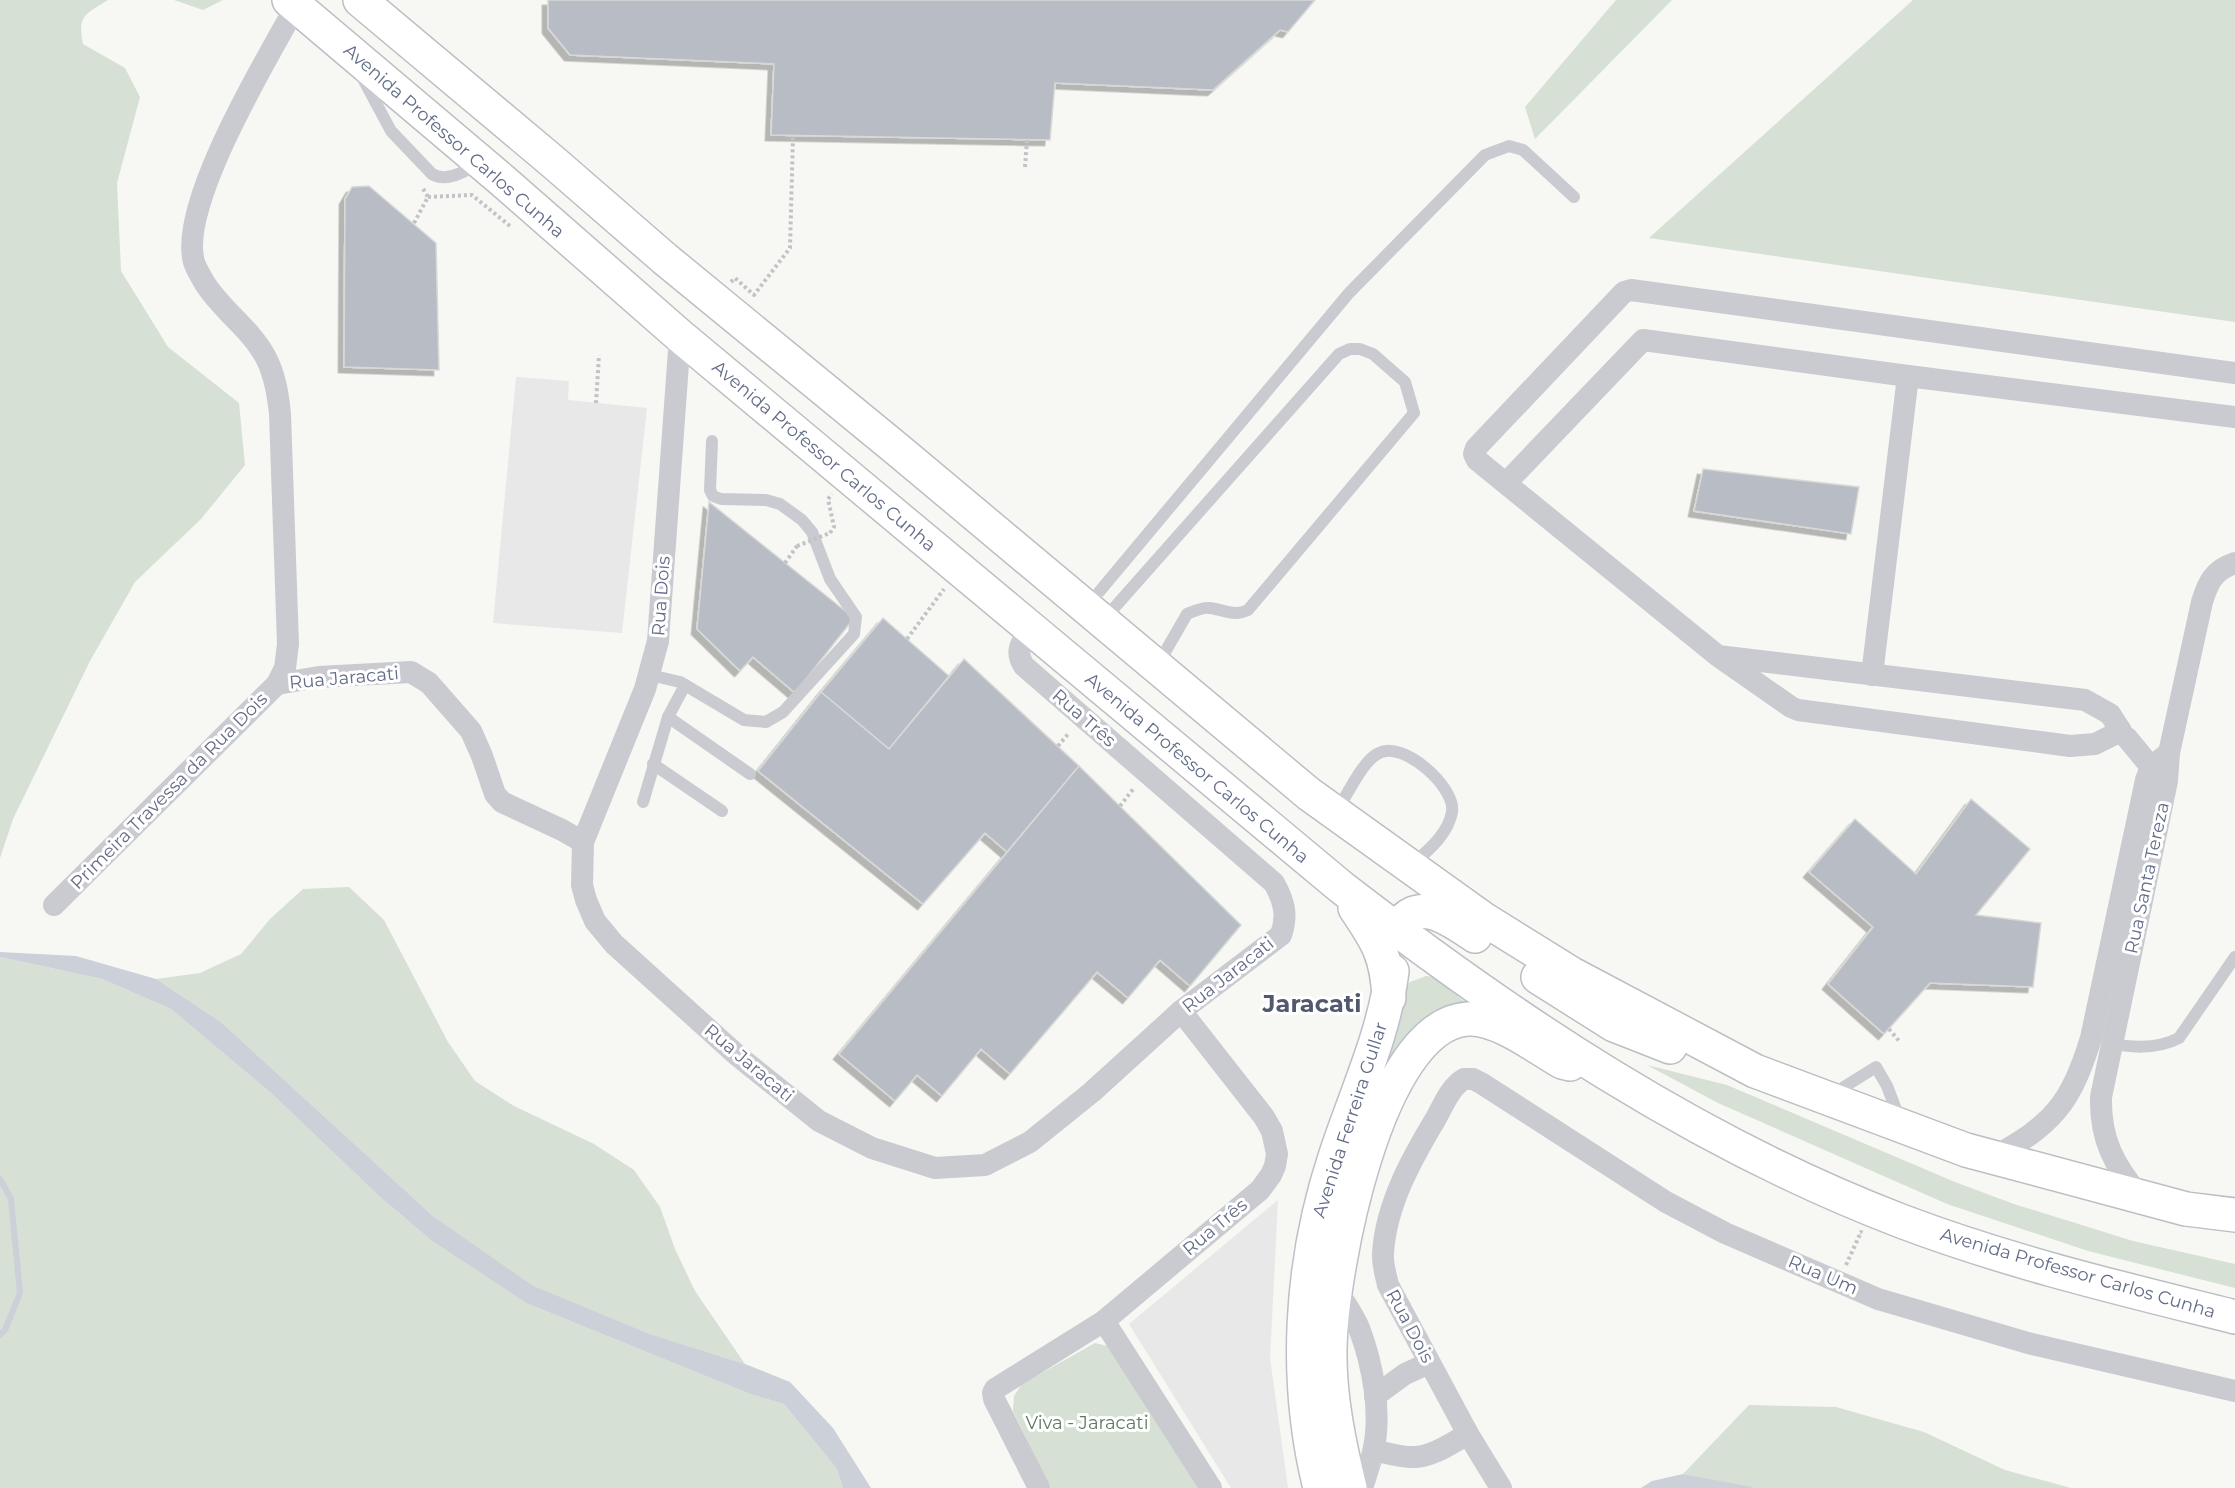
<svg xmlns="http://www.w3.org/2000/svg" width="2235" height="1488" font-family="Montserrat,sans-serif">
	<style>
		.built { fill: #e7e8e7 }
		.green { fill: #d6e0d5 }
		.water { fill: #ccd0d8 }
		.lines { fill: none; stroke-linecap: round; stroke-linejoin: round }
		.stream { stroke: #ccd0d8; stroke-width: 6 }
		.building { fill: #b8bcc4; stroke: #d8d9d7; stroke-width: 1.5; filter: url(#shadow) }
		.secondary-casing { stroke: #bdc0c7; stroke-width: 36 }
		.primary-casing { stroke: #bcbec3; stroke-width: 36 }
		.path { stroke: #c2c3c6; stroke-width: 4; stroke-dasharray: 3 3; stroke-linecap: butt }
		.lane { stroke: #cacbd0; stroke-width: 12 }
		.street { stroke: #cacbd0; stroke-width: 22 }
		.secondary { stroke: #fff; stroke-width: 33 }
		.primary { stroke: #fff; stroke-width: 33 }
		.path-bridge { stroke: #c2c3c6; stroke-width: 4; stroke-dasharray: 3 3; stroke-linecap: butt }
		.labels { text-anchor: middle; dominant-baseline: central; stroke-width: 6; stroke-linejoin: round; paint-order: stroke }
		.street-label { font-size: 18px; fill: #636d89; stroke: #fff }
		.park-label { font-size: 18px; fill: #5f7a62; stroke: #fff }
		.district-label { font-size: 24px; font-weight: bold; fill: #52596d; stroke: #fff }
	</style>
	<defs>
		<filter id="shadow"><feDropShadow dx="-5.5" dy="5.5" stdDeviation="0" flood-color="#0004"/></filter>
	</defs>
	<rect width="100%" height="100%" fill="#f7f8f4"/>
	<g class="built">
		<path d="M516,377L569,381L568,400L647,408L622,633L493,623Z"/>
		<path d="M1278,1200L1270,1358L1288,1488H1231L1129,1324Z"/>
	</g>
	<g class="green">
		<path d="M0,0H108C86,14 77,15 83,44L125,68L140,97L117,183L121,271L168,347L239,403L245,465L201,519L135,582L90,661L13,819L0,858Z"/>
		<path d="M174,0H223L203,10Z"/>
		<path d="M1616,0H1672L1535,139L1525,107Z"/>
		<path d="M1913,0H2235V322L1649,238Z"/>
		<path d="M349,887L384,920L448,1042L475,1081L514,1106L594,1144L634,1170L660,1207L675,1249L695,1291L745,1364L650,1334L533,1287L433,1216L221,1022L156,979L200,973L241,954L270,919L303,889Z"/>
		<path d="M0,957L102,979L171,1009L271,1093L379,1196L432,1241L526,1303L750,1394L784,1404L837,1469L843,1488H0Z"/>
		<path d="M1426,976L1434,977L1470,1006C1424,1008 1411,1039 1385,1071L1377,1078L1404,989L1410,982Z"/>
		<path d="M1647,1065L1727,1085L1955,1182L2014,1204L2133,1241L2235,1264V1288L2088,1251L1947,1204L1718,1103Z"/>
		<path d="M1095,1343L1108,1346L1199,1488H1050L1013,1411L1014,1396L1022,1384Z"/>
		<path d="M1749,1405L1836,1407L1924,1432L2005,1470L2071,1488H1753L1683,1474Z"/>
	</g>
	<g class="water">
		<path d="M0,952L76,956L156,979L221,1022L433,1216L533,1286L650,1334L745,1364L790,1382L833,1428L871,1488H843L837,1469L784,1404L750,1394L526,1303L432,1241L379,1196L271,1093L171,1009L102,979L0,957Z"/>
		<path d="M1683,1474L1752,1487L1753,1488H1641L1652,1481Z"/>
	</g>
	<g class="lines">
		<path class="stream" d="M0,1179L11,1199L20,1293L5,1330L0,1335"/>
	</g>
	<g class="building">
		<path d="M548,0H1315L1288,32L1280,30L1213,90L1055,83L1050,140L771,135L774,64L570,55L548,28Z"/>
		<path d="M369,186L436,243L439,370L344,367L345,199L352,187Z"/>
		<path d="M1703,469L1859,487L1851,534L1694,511Z"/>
		<path d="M709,502L854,618L795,693L753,657L740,671L697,629Z"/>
		<path d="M883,618L949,676L889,749L821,692Z"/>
		<path d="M964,659L1079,766L1007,852L985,833L923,904L758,771L821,692L889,749Z"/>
		<path d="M1079,766L1241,925L1190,986L1160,960L1128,998L1097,972L1010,1074L981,1049L942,1096L917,1075L895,1101L839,1054Z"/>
		<path d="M1971,799L2030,849L1976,915L2041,923L2033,987L1930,983L1884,1034L1828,984L1873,927L1809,872L1855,819L1916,874Z"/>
	</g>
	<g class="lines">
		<g class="secondary-casing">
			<g id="secondary">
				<path d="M1320,1488C1293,1380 1300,1263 1335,1157C1355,1095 1384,1036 1392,971"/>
				<path d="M1350,1488C1339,1443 1329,1395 1330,1349C1331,1275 1376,1024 1468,1019C1497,1017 1536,1047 1562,1062L1570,1064"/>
			</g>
		</g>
		<g class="primary-casing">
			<g id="primary">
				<path d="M289,0L503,181L680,336L1341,887C1513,1020 1697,1143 1901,1221C2009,1262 2123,1289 2235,1317"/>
				<path d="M360,0L552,161L665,259L898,450L1309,794L1482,918L1572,974L1755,1071L1966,1150L2186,1209L2235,1215"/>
				<path d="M1355,908C1378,942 1387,956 1389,998"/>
				<path d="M1397,930C1416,893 1451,920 1475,936"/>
				<path d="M1538,977L1614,1025L1670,1047"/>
			</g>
		</g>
		<g class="path">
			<path d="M1025,167L1027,140"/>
			<path d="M428,197L472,195L510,226"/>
			<path d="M414,223L428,197L422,187"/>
			<path d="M731,282L735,278L754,295L790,248L793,136"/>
			<path d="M596,403L599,355"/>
			<path d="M830,533L834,527L828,499L832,494"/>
			<path d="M785,563L797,546"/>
			<path d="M907,639L944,589"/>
			<path d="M1058,746L1069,733"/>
			<path d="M1120,806L1134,788"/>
			<path d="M1889,1029L1899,1041"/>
			<path d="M1846,1265L1861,1232L1862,1233"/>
		</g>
		<g class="lane">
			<path d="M362,77L391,131L432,174C447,183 464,171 479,164"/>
			<path d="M1099,592L1349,293L1485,155L1509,146L1523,150L1574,197"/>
			<path d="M1114,608L1339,354L1350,349H1360L1373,354L1405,382L1414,413L1248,610C1234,617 1225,610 1210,608C1202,607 1194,611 1187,614L1157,666"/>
			<path d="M650,675L680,682L744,720L766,722L783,712L854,634L856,617L830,579L812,532L802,520L780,504L766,500L721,499L713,496L710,490L712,441"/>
			<path d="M668,717L750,774"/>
			<path d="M653,764L722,811"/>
			<path d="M643,802L668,717L685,685"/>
			<path d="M1336,812C1347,796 1362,761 1379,753C1403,740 1456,787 1452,812C1448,835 1427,851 1411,866"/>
			<path d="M2109,1043C2132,1048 2158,1049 2179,1038L2235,957"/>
			<path d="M1831,1095L1876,1067L1887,1086L1900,1120"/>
		</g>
		<g class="street">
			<path d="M680,336L658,641L645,689L583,842L582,885L586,900L595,921L614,944L738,1056L819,1121L872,1148L935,1168L985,1165L1030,1142L1092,1092L1181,1011L1281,935C1288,915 1284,901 1274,883L1024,666C1014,651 1022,642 1030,629"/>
			<path d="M1507,482L1643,340L1908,376L2235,417"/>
			<path d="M1718,656L2085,700L2110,714L2121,731L2095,744L2070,746L1798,710L1791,707L1718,656L1477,460L1474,454L1476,448L1624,292L1631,290L2235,373"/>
			<path d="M1872,675L1908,376"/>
			<path d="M277,684L319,677L411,672L429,683L471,731L482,756L495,794L502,802L562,830L583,842"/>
			<path d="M2127,738L2151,767"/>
			<path d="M54,905L277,684L285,668L288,644L280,414C278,394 275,374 265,356C250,328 221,310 204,282C201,276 196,269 194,262C178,205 267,59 296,6"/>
			<path d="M1993,1157C2053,1125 2071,1103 2091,1038L2146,780L2151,767L2169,753"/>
			<path d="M2141,1197C2114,1166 2100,1139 2101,1097L2167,781L2169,753L2202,602C2208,582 2214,570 2235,563"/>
			<path d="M1335,1288C1344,1301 1353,1314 1359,1328C1373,1365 1382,1414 1373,1452C1370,1464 1366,1476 1362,1488"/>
			<path d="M1104,1321L1211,1488"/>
			<path d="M1375,1396L1405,1374L1429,1363"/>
			<path d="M1374,1450C1387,1453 1402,1458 1416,1457C1434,1456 1453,1442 1468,1434"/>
			<path d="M1039,1488L994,1399L993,1393L995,1389L1104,1321L1260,1190L1271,1175L1275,1166L1277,1154L1272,1131L1264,1117L1181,1011"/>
			<path d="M1501,1488L1468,1434L1388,1285C1386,1275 1382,1264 1383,1253C1386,1205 1411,1160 1435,1120C1443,1106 1450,1087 1464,1079H1473L1481,1083L1666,1202L1725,1233L1878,1299L2028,1343L2235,1391"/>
		</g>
		<use href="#secondary" class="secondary"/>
		<use href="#primary" class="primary"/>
		<path class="path-bridge" d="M797,546L830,533"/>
	</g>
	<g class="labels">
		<g class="street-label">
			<text transform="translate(454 141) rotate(41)">Avenida Professor Carlos Cunha</text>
			<text transform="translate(824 456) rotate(40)">Avenida Professor Carlos Cunha</text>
			<text transform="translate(661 596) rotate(-86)">Rua Dois</text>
			<text transform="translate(344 678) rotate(-5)">Rua Jaracati</text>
			<text transform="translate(1084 718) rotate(41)">Rua Três</text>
			<text transform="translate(1197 768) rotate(40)">Avenida Professor Carlos Cunha</text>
			<text transform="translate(169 791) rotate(-45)">Primeira Travessa da Rua Dois</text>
			<text transform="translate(2147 878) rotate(-78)">Rua Santa Tereza</text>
			<text transform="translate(1228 975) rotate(-38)">Rua Jaracati</text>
			<text transform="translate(749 1063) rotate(40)">Rua Jaracati</text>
			<text transform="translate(1350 1120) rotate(-72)">Avenida Ferreira Gullar</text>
			<text transform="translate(1215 1227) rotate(-40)">Rua Três</text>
			<text transform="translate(2078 1273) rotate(16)">Avenida Professor Carlos Cunha</text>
			<text transform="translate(1823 1275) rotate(23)">Rua Um</text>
			<text transform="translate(1410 1326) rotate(62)">Rua Dois</text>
		</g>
		<g class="park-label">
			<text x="1087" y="1423">Viva - Jaracati</text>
		</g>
		<g class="district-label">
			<text x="1312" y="1003">Jaracati</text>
		</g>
	</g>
</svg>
